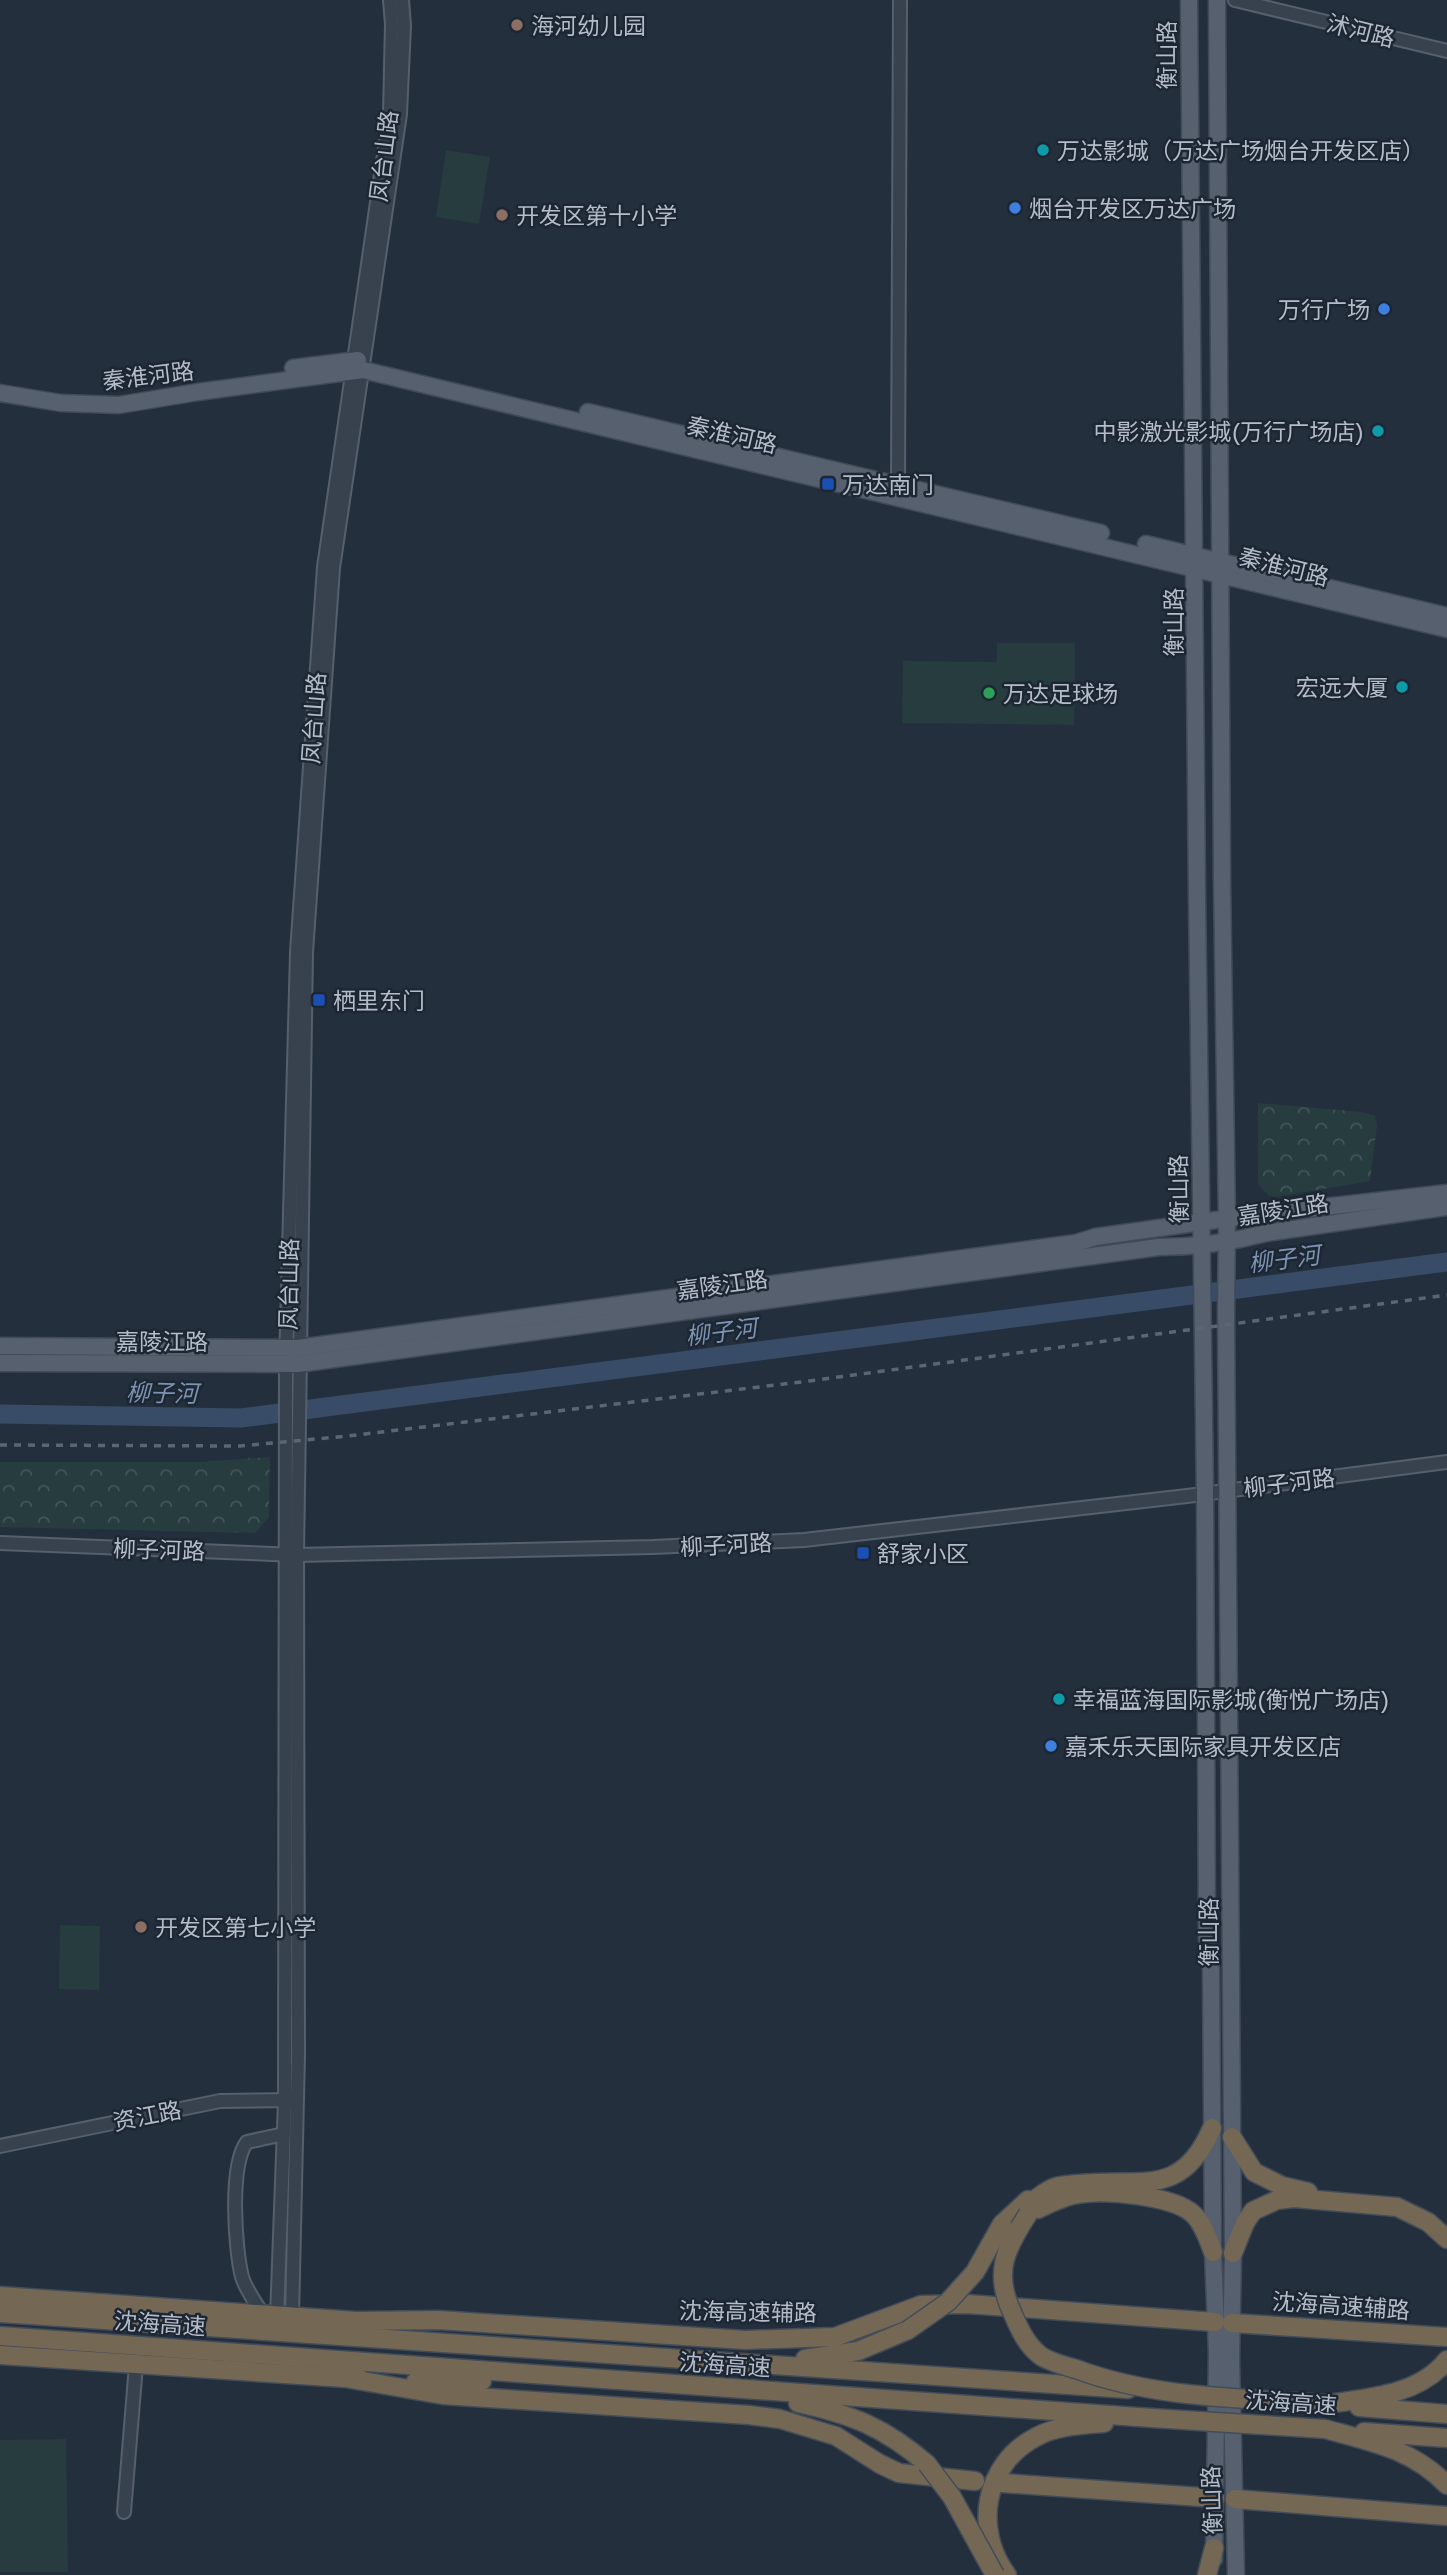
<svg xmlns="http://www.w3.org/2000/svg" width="1447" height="2575" font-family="'Golos Text','Noto Sans SC',sans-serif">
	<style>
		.grass { fill: #263c3f }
		.forest { fill: url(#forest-crowns) }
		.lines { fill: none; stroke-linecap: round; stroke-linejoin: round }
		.river { stroke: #394c67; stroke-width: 19 }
		.minor-casing { stroke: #565f6c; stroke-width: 16 }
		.major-casing { stroke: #414a57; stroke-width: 19 }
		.highway-casing { stroke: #434c59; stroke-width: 21 }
		.minor { stroke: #38414e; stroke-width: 12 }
		.major { stroke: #56606e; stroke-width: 16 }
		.highway { stroke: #746855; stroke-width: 18 }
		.rail { stroke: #5a6575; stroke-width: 3.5; stroke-dasharray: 7 7; stroke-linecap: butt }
		.highway-bridge-casing { stroke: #434c59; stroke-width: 21; stroke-linecap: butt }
		.highway-bridge { stroke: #746855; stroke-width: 18 }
		.education-dot { fill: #8d6e63; stroke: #1d2633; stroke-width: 2.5 }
		.culture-dot { fill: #0f9aa8; stroke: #1d2633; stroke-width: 2.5 }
		.shop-dot { fill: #3f7fe0; stroke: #1d2633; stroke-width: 2.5 }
		.transit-dot { fill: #1a4fb4; stroke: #1d2633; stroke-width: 2.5 }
		.leisure-dot { fill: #2e9e5b; stroke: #1d2633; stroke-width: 2.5 }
		.labels { text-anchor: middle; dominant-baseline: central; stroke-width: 5; stroke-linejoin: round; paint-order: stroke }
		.poi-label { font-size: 23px; fill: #b4bcc9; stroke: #1d2633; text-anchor: start }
		.street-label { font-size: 23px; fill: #b4bcc9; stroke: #1d2633 }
		.water-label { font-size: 24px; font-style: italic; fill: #7c92b1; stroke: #1d2633 }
	</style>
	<defs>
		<pattern id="forest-crowns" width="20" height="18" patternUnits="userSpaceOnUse" patternTransform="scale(1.75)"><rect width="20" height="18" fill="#263c3f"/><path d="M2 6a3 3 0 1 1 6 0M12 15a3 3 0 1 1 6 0" fill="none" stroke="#435659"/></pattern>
	</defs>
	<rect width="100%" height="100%" fill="#242f3e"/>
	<g class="grass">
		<path d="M446,150L490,157L479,224L436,217Z"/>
		<path d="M997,643H1075L1074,725L902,723L903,661L997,662Z"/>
		<path d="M60,1925L100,1926L99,1990L59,1989Z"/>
		<path d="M66,2439L68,2572H0V2440Z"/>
	</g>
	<g class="forest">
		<path d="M1258,1103L1362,1112L1375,1116L1377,1125L1370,1181L1277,1197L1269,1196L1258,1184Z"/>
		<path d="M270,1457L269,1517L255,1533L0,1527V1462H199Z"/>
	</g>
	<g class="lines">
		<path class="river" d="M0,1414L241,1418L1447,1262"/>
		<g class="minor-casing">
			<g id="minor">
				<path d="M1235,0L1447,51"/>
				<path d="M898,485L900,0"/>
				<path d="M0,1543L297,1555L653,1547L804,1540L1187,1496L1447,1462"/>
				<path d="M0,2146L220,2101L293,2100"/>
				<path d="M263,2315C256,2303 246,2290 242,2277C235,2249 229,2165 247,2142L284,2134"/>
				<path d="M277,2317L285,2101L286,1364L297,952L324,567L390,113L392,24L390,0"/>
				<path d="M292,2317L298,2055L297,1555L306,952L333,568L400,114L404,26L402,0"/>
				<path d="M124,2512L136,2365"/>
			</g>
		</g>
		<g class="major-casing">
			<g id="major">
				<path d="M1189,0L1197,897L1205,1494L1207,1939L1211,1970L1213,2252L1217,2353L1214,2559"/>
				<path d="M1217,0L1222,881L1227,1220L1226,1313L1233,2253L1231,2358L1236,2575"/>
				<path d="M293,368L358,360"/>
				<path d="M0,393L61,403L119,405L198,392L363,370L1447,629"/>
				<path d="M588,412L1101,533"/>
				<path d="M1146,544L1447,616"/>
				<path d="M0,1346L298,1348L1076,1243L1095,1237L1245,1216L1447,1193"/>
				<path d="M0,1363L298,1364L1159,1247C1195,1247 1232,1242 1266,1233L1447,1207"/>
			</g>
		</g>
		<g class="highway-casing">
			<g id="highway">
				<path d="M1232,2137L1254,2172L1282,2186L1308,2192"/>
				<path d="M1038,2209C1050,2203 1064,2196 1078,2194C1104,2189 1174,2196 1193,2214C1203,2223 1208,2239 1213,2252"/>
				<path d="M1002,2224L1028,2200L1033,2201C1040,2196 1048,2189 1056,2187C1063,2185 1071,2185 1078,2184C1140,2177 1181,2200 1212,2128"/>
				<path d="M1233,2253L1245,2223L1253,2211L1277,2200L1294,2198L1397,2207L1428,2222L1447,2239"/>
				<path d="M0,2296L370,2322"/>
				<path d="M0,2313L1128,2389"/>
				<path d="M359,2321L438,2320L745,2340L835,2337L921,2305L967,2304L1215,2322"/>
				<path d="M1232,2323L1447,2337"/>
				<path d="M0,2336L1152,2418"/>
				<path d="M0,2355L360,2379"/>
				<path d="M805,2359L858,2351L908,2330"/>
				<path d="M351,2379L443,2395L749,2415L780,2419L836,2436L880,2464L899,2473L975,2481"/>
				<path d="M416,2381H482"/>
				<path d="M798,2403C853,2415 884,2427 927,2464"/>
				<path d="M1328,2404C1369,2398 1419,2395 1447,2360"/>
				<path d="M1359,2407L1447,2414"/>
				<path d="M1325,2429C1372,2442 1412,2449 1447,2485"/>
				<path d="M1364,2432L1447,2438"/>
				<path d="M1002,2483L1215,2498"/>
				<path d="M1235,2499L1447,2516"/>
				<path d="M1007,2575C973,2529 984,2464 1036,2437C1056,2426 1081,2425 1104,2423"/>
				<path d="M1207,2575L1214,2548"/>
			</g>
		</g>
		<use href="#minor" class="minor"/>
		<use href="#major" class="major"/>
		<use href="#highway" class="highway"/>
		<path class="rail" d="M0,1445L240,1446L348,1436L809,1381L1447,1295"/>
		<g class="highway-bridge-casing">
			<g id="highway-bridge">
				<path d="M1028,2214C1006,2248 993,2272 1012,2312C1019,2328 1026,2345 1041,2356C1050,2362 1065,2366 1076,2369C1156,2399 1244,2398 1328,2404"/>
				<path d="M908,2330L948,2302L975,2272L1002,2224"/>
				<path d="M1152,2418L1325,2429"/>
				<path d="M927,2464L952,2497L995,2575"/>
			</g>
		</g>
		<use href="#highway-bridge" class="highway-bridge"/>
	</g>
	<g class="education-dot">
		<circle cx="517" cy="25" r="7"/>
		<circle cx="502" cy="215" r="7"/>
		<circle cx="141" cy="1927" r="7"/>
	</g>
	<g class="culture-dot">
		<circle cx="1043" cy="150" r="7"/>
		<circle cx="1378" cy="431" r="7"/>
		<circle cx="1402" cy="687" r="7"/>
		<circle cx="1059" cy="1699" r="7"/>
	</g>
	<g class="shop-dot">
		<circle cx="1015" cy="208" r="7"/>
		<circle cx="1384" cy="309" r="7"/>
		<circle cx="1051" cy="1746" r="7"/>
	</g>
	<g class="transit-dot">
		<rect x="821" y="477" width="14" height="14" rx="3.5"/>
		<rect x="312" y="993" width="14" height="14" rx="3.5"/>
		<rect x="856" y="1546" width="14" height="14" rx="3.5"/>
	</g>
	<circle class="leisure-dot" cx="989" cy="693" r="7"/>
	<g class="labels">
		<g class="poi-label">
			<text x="531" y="25">海河幼儿园</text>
			<text x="1057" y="150">万达影城（万达广场烟台开发区店）</text>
			<text x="1029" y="208">烟台开发区万达广场</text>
			<text x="516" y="215">开发区第十小学</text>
			<text x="1370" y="309" text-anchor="end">万行广场</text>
			<text x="1364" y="431" text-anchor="end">中影激光影城(万行广场店)</text>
			<text x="842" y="484">万达南门</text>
			<text x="1388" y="687" text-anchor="end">宏远大厦</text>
			<text x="1003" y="693">万达足球场</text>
			<text x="333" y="1000">栖里东门</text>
			<text x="877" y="1553">舒家小区</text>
			<text x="1073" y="1699">幸福蓝海国际影城(衡悦广场店)</text>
			<text x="1065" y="1746">嘉禾乐天国际家具开发区店</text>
			<text x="155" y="1927">开发区第七小学</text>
		</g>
		<g class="street-label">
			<text transform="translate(1361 30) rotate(14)">沭河路</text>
			<text transform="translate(1166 55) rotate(-90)">衡山路</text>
			<text transform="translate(383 156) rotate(-83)">凤台山路</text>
			<text transform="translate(148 375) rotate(-7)">秦淮河路</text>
			<text transform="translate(732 434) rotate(13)">秦淮河路</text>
			<text transform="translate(1284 566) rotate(14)">秦淮河路</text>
			<text transform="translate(1173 622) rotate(-90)">衡山路</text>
			<text transform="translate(313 718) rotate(-86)">凤台山路</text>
			<text transform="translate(1178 1189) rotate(-91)">衡山路</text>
			<text transform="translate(1283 1209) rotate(-9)">嘉陵江路</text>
			<text transform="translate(288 1284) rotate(-89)">凤台山路</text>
			<text transform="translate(722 1284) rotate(-8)">嘉陵江路</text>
			<text x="162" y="1341">嘉陵江路</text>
			<text transform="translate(1289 1482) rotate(-7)">柳子河路</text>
			<text transform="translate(726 1544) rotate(-3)">柳子河路</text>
			<text transform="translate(159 1549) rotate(2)">柳子河路</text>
			<text transform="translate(1208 1932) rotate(-90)">衡山路</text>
			<text transform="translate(147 2115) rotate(-11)">资江路</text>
			<text transform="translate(1341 2305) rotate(4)">沈海高速辅路</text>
			<text transform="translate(748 2311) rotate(1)">沈海高速辅路</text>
			<text transform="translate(160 2323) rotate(4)">沈海高速</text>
			<text transform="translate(725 2364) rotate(4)">沈海高速</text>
			<text transform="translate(1291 2402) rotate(4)">沈海高速</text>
			<text transform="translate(1211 2500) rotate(-92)">衡山路</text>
		</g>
		<g class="water-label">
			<text transform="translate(1284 1258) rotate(-7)">柳子河</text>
			<text transform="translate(721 1331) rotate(-7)">柳子河</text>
			<text transform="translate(162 1392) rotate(1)">柳子河</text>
		</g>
	</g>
</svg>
